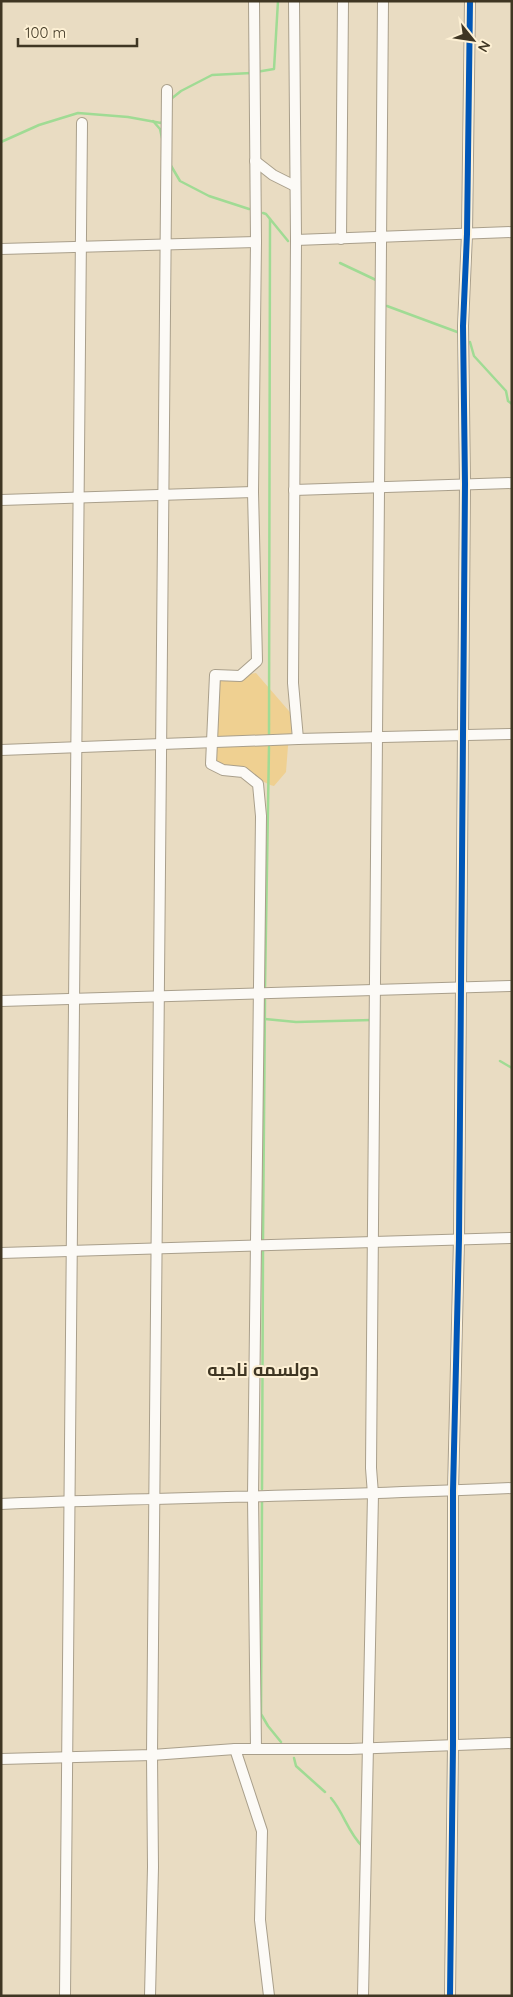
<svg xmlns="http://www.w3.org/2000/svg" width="513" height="1997" font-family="Quicksand,Cairo,sans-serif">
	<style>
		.green { fill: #efd091 }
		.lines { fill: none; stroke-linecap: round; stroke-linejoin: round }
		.stream { stroke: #a0db94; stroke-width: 2.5 }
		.minor-casing { stroke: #a99f8b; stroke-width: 12 }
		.minor { stroke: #fcfaf6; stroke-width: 10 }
		.cycleway-casing { stroke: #fdf0d4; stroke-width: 9 }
		.cycleway { stroke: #0057b8; stroke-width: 6 }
		.labels { text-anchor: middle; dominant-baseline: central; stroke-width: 4; stroke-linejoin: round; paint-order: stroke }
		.district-label { font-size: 18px; font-weight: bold; fill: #3f3623; stroke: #fdf0d4 }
	</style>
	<rect width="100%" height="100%" fill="#e9dcc2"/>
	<path class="green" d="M256,673L295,718L288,746L286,772L274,786C262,783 255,775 245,770C233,765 228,769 214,760L219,679Z"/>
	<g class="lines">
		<g class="stream">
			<path d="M256,72L274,69L278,1"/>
			<path d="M171,99L181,91L212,75L251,73"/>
			<path d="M153,121L160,129L162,138"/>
			<path d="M1,142L39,125L78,113L128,117L161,123L164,119"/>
			<path d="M170,164L180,181L209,196L249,209"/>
			<path d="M263,213L266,214L288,241"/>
			<path d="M340,263L376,280"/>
			<path d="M387,306L460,333"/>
			<path d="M470,342L474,356L506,391L508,401L512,404"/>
			<path d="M269,734L270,219"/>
			<path d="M265,987L269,747"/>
			<path d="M265,1019L296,1022L372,1020"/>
			<path d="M500,1061L512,1068"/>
			<path d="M263,1239L265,1000"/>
			<path d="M262,1489L263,1251"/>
			<path d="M262,1502L261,1714L268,1726L281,1742"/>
			<path d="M294,1758L296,1766L325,1792"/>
			<path d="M331,1798C344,1813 348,1833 363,1847"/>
		</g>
		<g class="minor-casing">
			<g id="minor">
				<path d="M254,1L256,242L253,492L257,661L240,676L215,675L211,764L223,770L243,772L258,784L261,816L253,1496L256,1749"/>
				<path d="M294,1L296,240L293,683L298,739"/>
				<path d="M255,161L273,175L295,186"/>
				<path d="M341,239L343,1"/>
				<path d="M296,240L512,232"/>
				<path d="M1,249L256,242"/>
				<path d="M294,490L512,483"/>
				<path d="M1,500L253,492"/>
				<path d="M1,750L298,739L512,734"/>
				<path d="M1,1001L512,986"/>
				<path d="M1,1253L512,1238"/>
				<path d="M1,1504C171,1497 342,1496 512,1488"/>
				<path d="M235,1749L262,1831L260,1920L269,1996"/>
				<path d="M1,1759L152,1755L235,1749H350L512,1743"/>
				<path d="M65,1996L82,123"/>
				<path d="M150,1996L153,1867L152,1755L167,90"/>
				<path d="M363,1996L373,1494L371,1468L383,1"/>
				<path d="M450,1996L453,1745V1491L459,1239L465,484L463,326L467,234L470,1"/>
			</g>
		</g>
		<use href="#minor" class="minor"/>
		<g class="cycleway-casing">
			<path id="cycleway" d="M450,1996L453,1745V1491L459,1239L465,484L463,326L467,234L470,1"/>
		</g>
		<use href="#cycleway" class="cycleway"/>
	</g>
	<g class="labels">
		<g class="district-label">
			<text x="263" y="1369">دولسمه ناحیه</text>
		</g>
	</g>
	<rect width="513" height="1997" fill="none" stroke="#3f3623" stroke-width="5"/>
	<g transform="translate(473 40) rotate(120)" stroke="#fdf0d4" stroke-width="4" paint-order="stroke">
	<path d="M0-4L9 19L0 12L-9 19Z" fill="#3f3623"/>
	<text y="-8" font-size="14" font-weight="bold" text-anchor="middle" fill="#3f3623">N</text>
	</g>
	<path d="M18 38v8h119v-8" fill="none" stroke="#3f3623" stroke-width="2.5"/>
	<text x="25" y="38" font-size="15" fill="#3f3623" stroke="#fdf0d4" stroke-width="4" paint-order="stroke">100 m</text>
</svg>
